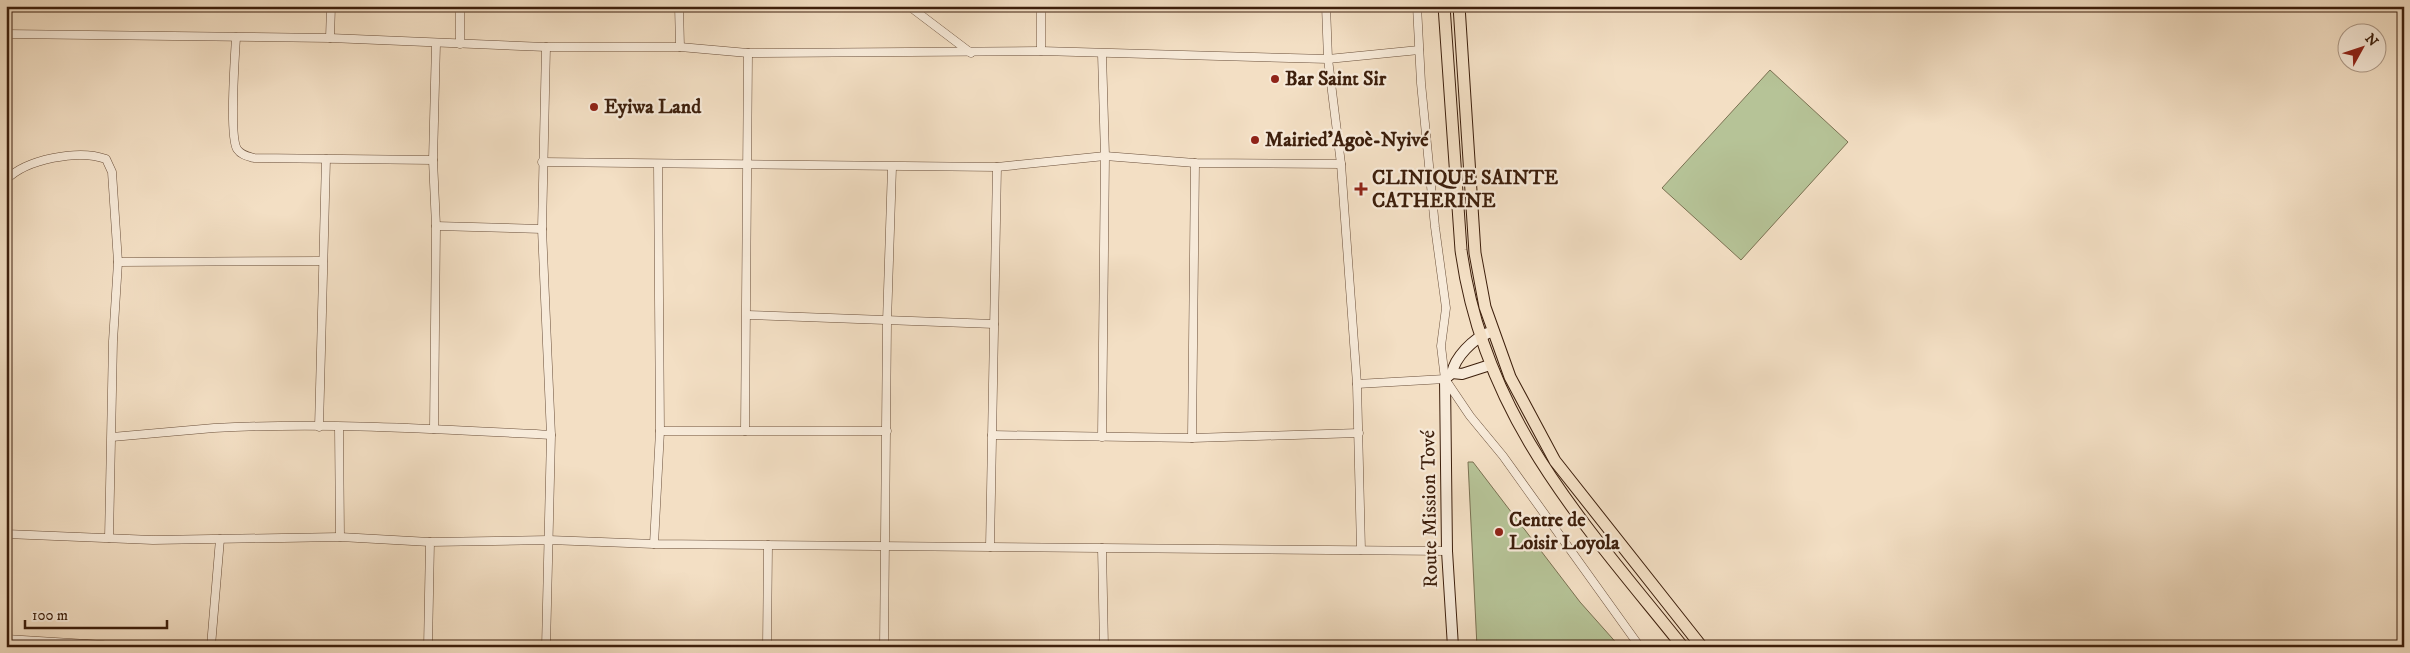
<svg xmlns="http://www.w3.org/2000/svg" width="2410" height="653" font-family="'IM FELL DW Pica',serif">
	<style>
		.green { fill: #b6c397; stroke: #7a7152 }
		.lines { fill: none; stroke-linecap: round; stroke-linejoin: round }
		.street-casing { stroke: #6a4f3a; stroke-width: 9 }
		.secondary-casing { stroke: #3d1f0c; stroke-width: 12 }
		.primary-casing { stroke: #3d1f0c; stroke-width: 13 }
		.street { stroke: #f7ead9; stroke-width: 8 }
		.secondary { stroke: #f7ead9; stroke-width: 10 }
		.primary { stroke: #f3dfc4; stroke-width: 11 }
		.poi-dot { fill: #8f2418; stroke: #f7ead9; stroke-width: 2 }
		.labels { text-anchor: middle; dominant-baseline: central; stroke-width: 4.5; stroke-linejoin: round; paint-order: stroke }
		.poi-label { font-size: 20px; font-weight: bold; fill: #3d1f0c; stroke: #f7ead9; text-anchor: start }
		.street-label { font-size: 20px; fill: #3d1f0c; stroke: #f7ead9 }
	</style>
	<rect width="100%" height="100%" fill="#f3dfc4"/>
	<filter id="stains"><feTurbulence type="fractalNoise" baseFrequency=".004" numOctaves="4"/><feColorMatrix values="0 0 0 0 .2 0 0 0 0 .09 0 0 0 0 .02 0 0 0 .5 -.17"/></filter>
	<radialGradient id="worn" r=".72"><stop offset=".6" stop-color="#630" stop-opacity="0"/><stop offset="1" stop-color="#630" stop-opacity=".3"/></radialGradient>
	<g class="green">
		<path d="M1770,70L1848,142L1741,260L1662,188Z"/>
		<path d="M1468,462H1473L1580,602L1620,647H1477Z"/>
	</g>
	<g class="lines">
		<g class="street-casing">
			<g id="street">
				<path d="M460,6V44"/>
				<path d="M679,6L680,47"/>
				<path d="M909,6L971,53"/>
				<path d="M1041,6V51"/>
				<path d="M1326,6L1328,59L1341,164L1357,384L1361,550"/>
				<path d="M1417,6L1421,83L1435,227L1446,308L1441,346L1445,379L1470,416L1503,456L1640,647"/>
				<path d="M6,34L330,38L546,47H680L748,53L1041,51L1328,59L1419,50"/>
				<path d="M236,37C235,57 229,135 237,149C241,155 247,156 254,158L433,160"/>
				<path d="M330,38L331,6"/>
				<path d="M546,47L542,229L551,435L546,647"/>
				<path d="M542,162L997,167L1105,156L1195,163L1341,164"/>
				<path d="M6,180C26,159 79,149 106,159L112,172L118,262L113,341L109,538"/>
				<path d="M436,226L542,229"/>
				<path d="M118,262L323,261"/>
				<path d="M747,315L994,324"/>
				<path d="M1357,384L1445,379"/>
				<path d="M319,427L326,159"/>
				<path d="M339,427L340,537"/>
				<path d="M434,429L436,226L433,160L436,44"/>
				<path d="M660,431H887"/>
				<path d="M745,431L748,53"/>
				<path d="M992,435L1192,438L1359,433"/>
				<path d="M112,437C146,434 180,431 214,428C325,422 439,429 551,435"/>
				<path d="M1102,437L1105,156L1102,54"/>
				<path d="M1192,438L1195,163"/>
				<path d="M6,534L153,540L340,537L430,542"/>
				<path d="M654,544L660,431L658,164"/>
				<path d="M990,547L997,167"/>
				<path d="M1102,548L1104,647"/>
				<path d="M6,639L104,645L313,647"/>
				<path d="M211,646L220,539"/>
				<path d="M428,647L430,542L549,540L654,544L1447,551"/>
				<path d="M767,647L768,545"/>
				<path d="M884,647L887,322L892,167"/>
			</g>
		</g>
		<g class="secondary-casing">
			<g id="secondary">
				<path d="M1452,373L1445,379L1447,551L1453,647"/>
				<path d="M1452,373C1455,357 1473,339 1488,333"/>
				<path d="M1452,373L1462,374L1490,365"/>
			</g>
		</g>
		<g class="primary-casing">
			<g id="primary">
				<path d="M1444,6L1461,250C1484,418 1582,521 1683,647"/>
				<path d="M1459,6L1475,253L1485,307L1510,377L1555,461L1702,647"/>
			</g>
		</g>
		<use href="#street" class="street"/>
		<use href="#secondary" class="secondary"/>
		<use href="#primary" class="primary"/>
	</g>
	<g class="poi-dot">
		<circle cx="1275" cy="79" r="5"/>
		<circle cx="594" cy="107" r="5"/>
		<circle cx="1255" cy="140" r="5"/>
		<path d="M1358.5 181.5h5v5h5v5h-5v5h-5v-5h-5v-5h5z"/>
		<circle cx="1499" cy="532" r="5"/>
	</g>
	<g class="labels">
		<g class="poi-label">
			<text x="1285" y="79">Bar Saint Sir</text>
			<text x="604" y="107">Eyiwa Land</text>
			<text x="1265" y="140">Mairied'Agoè-Nyivé</text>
			<text x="1372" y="178">CLINIQUE SAINTE<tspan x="1372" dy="23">CATHERINE</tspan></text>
			<text x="1509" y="520">Centre de<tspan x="1509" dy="23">Loisir Loyola</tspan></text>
		</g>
		<g class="street-label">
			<text transform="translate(1430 509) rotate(-91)">Route Mission Tové</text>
		</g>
	</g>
	<rect width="2410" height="653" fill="none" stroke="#f3dfc4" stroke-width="25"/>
	<rect x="8" y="8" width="2395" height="638" fill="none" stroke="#3d1f0c" stroke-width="2.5"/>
	<rect x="12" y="12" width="2385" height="628" fill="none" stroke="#3d1f0c"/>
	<g transform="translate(2362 48) rotate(50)"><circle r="24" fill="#f7ead9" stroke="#ad9987"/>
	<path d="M0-4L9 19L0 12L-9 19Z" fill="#8f2418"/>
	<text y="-8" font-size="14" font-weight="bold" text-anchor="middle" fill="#3d1f0c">N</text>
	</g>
	<path d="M25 620v8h142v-8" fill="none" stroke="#3d1f0c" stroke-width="2.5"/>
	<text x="32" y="620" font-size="15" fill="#3d1f0c" stroke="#f7ead9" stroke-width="4" paint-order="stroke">100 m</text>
	<rect width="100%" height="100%" filter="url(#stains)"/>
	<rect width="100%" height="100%" fill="url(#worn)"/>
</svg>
